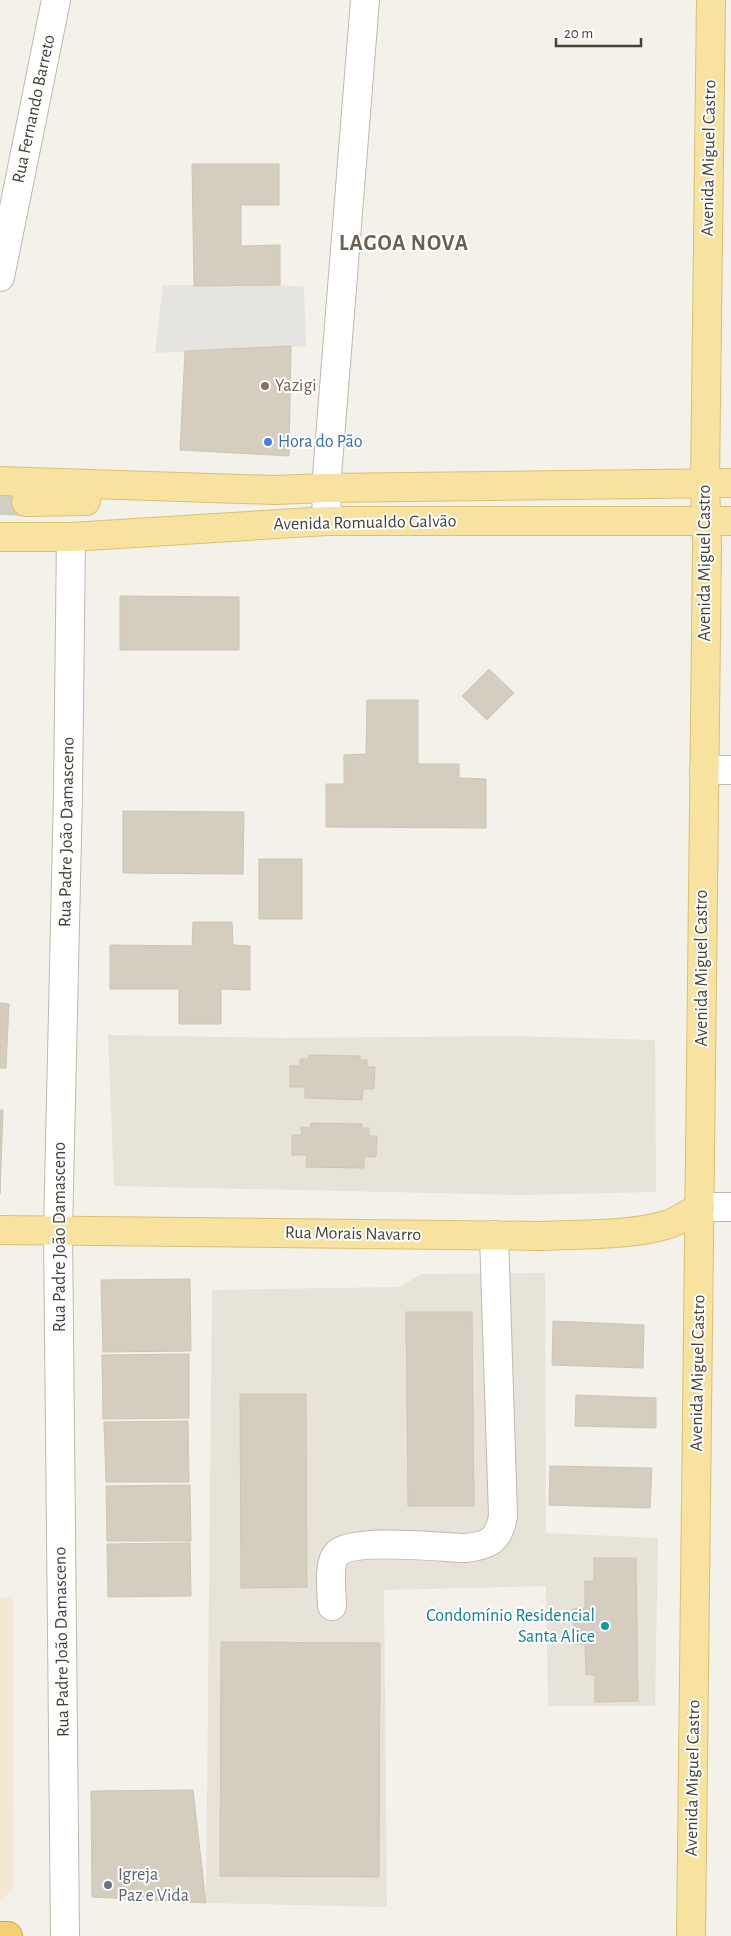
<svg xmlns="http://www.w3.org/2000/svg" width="731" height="1936" font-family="'Alegreya Sans',sans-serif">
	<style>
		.residential { fill: #e7e3d8 }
		.commercial { fill: #f3e8d6 }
		.parking { fill: #e5e4e1 }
		.building { fill: #d4cdc0; stroke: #cec5b3 }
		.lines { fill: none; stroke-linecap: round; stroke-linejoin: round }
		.major-tunnel { stroke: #d1cec6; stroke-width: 28; stroke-dasharray: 28 14; stroke-linecap: butt }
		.minor-casing { stroke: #beb9ad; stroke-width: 30 }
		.major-casing { stroke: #dbc070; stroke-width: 30 }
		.highway-casing { stroke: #d2a445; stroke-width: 30 }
		.minor { stroke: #fff; stroke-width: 28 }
		.major { stroke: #f7e29f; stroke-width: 28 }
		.highway { stroke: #f3cf75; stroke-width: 28 }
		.education-dot { fill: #8d6e63; stroke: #fff; stroke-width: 2 }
		.shop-dot { fill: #3f7fe0; stroke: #fff; stroke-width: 2 }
		.culture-dot { fill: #0f9aa8; stroke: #fff; stroke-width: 2 }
		.worship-dot { fill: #6b7280; stroke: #fff; stroke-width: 2 }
		.labels { text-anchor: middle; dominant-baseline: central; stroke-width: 4; stroke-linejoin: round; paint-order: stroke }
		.street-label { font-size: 18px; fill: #474238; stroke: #fff }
		.education-label { font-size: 18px; fill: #785e54; stroke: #fff; text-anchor: start }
		.shop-label { font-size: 18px; fill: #366cbe; stroke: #fff; text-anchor: start }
		.culture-label { font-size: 18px; fill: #0d838f; stroke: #fff; text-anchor: end }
		.worship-label { font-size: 18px; fill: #5b616d; stroke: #fff; text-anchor: start }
		.district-label { font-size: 22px; font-weight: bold; letter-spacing: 1px; fill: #696050; stroke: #fff }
	</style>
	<rect width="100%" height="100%" fill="#f3f1e9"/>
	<g class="residential">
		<path d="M108,1035L285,1038L510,1036L655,1040L656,1192L519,1195L114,1186Z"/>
		<path d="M545,1273L546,1533L658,1538L655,1706H548L546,1586L384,1590L387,1907L206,1903L212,1290L400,1287L421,1274Z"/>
	</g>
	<path class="commercial" d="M0,1597H13L14,1888L2,1900H0Z"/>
	<path class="parking" d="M163,285H280L304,287L306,346L155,353Z"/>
	<g class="building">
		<path d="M192,164H279V205H241V246L280,245V285L194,286Z"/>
		<path d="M291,346L289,456L180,450L185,351Z"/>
		<path d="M120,596L239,597V650H120Z"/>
		<path d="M489,669L514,693L487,720L462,696Z"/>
		<path d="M367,700H418V764H459V778L486,779V828L326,827V784H344V755L366,754Z"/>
		<path d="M123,811L244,812L243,874L123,873Z"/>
		<rect x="259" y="859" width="43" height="60"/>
		<path d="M193,922H232L233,945L250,946V990L221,989V1024H179V989H110V945L192,946Z"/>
		<path d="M0,1003L9,1004L6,1068H0Z"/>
		<path d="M309,1055L360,1056V1060H367V1067H375L374,1089H363L362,1100L305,1098V1087H290V1066H300V1059H308Z"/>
		<path d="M0,1110H3L0,1194Z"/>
		<path d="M311,1123L362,1124V1128H369V1136H377L376,1157H364V1168L306,1167L307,1155H292V1135H302L301,1127L310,1128Z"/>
		<path d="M190,1279L191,1351L103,1352L101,1280Z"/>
		<path d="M406,1312H472L474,1506H408Z"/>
		<path d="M553,1321L644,1325L643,1368L552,1365Z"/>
		<path d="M189,1354V1418L103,1419L102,1355Z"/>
		<path d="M240,1394H306L307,1587L241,1588Z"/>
		<path d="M576,1395L656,1398V1428L575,1426Z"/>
		<path d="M188,1421L189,1482H106L104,1422Z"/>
		<path d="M550,1466L652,1468L650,1508L549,1505Z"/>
		<path d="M190,1485L191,1541H107L106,1486Z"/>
		<path d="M190,1543L191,1596L108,1597L107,1544Z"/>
		<path d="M594,1558H636L638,1701L595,1702V1675H586L585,1644H574L573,1609L585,1608V1581H594Z"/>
		<path d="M221,1642L380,1643L379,1877L220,1876Z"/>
		<path d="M193,1790L206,1903L92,1897L91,1791Z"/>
	</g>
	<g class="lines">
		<path class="major-tunnel" d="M0,501L26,502"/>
		<g class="minor-casing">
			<g id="minor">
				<path d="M0,277L56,0"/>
				<path d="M327,521L326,488L365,0"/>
				<path d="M704,770H731"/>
				<path d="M700,1207H731"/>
				<path d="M332,1606C332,1592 327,1562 338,1553C354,1538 440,1547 465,1548C488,1546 499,1541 503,1516L494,1235"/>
				<path d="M65,1936L58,1230L68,793L71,537"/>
			</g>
		</g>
		<g class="major-casing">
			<g id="major">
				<path d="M0,481L274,490L326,488L731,483"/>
				<path d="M26,502L86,501"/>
				<path d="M0,537H71L327,521H731"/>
				<path d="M0,1230L542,1236C581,1234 632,1236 669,1224C680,1220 690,1213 700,1207"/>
				<path d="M691,1936L707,546L705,482L711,0"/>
			</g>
		</g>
		<g class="highway-casing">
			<path id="highway" d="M0,1936H8"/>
		</g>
		<use href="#minor" class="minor"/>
		<use href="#major" class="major"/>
		<use href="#highway" class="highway"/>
	</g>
	<circle class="education-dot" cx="265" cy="386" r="5"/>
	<circle class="shop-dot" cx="268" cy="442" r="5"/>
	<circle class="culture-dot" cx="605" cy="1626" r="5"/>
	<circle class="worship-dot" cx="108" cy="1885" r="5"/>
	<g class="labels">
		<g class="street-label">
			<text transform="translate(34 109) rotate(-78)">Rua Fernando Barreto</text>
			<text transform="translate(709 158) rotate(-89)">Avenida Miguel Castro</text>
			<text transform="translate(365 523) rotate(-1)">Avenida Romualdo Galvão</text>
			<text transform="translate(705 563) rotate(-90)">Avenida Miguel Castro</text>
			<text transform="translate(67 832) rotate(-89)">Rua Padre João Damasceno</text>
			<text transform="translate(702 968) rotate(-90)">Avenida Miguel Castro</text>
			<text transform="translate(353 1234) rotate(1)">Rua Morais Navarro</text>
			<text transform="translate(60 1237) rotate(-90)">Rua Padre João Damasceno</text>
			<text transform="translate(698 1373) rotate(-89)">Avenida Miguel Castro</text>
			<text transform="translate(62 1642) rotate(-91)">Rua Padre João Damasceno</text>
			<text transform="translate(693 1778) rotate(-89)">Avenida Miguel Castro</text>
		</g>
		<g class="education-label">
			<text x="275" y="386">Yazigi</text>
		</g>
		<g class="shop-label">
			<text x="278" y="442">Hora do Pão</text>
		</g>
		<g class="culture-label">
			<text x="595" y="1616">Condomínio Residencial<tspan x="595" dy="21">Santa Alice</tspan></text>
		</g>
		<g class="worship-label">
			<text x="118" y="1875">Igreja<tspan x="118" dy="21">Paz e Vida</tspan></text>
		</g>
		<g class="district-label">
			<text x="404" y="243">LAGOA NOVA</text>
		</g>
	</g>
	<path d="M556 38v8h85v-8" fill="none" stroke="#474238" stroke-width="2.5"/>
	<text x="564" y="38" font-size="15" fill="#474238" stroke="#ffffff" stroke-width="4" paint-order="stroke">20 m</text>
</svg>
